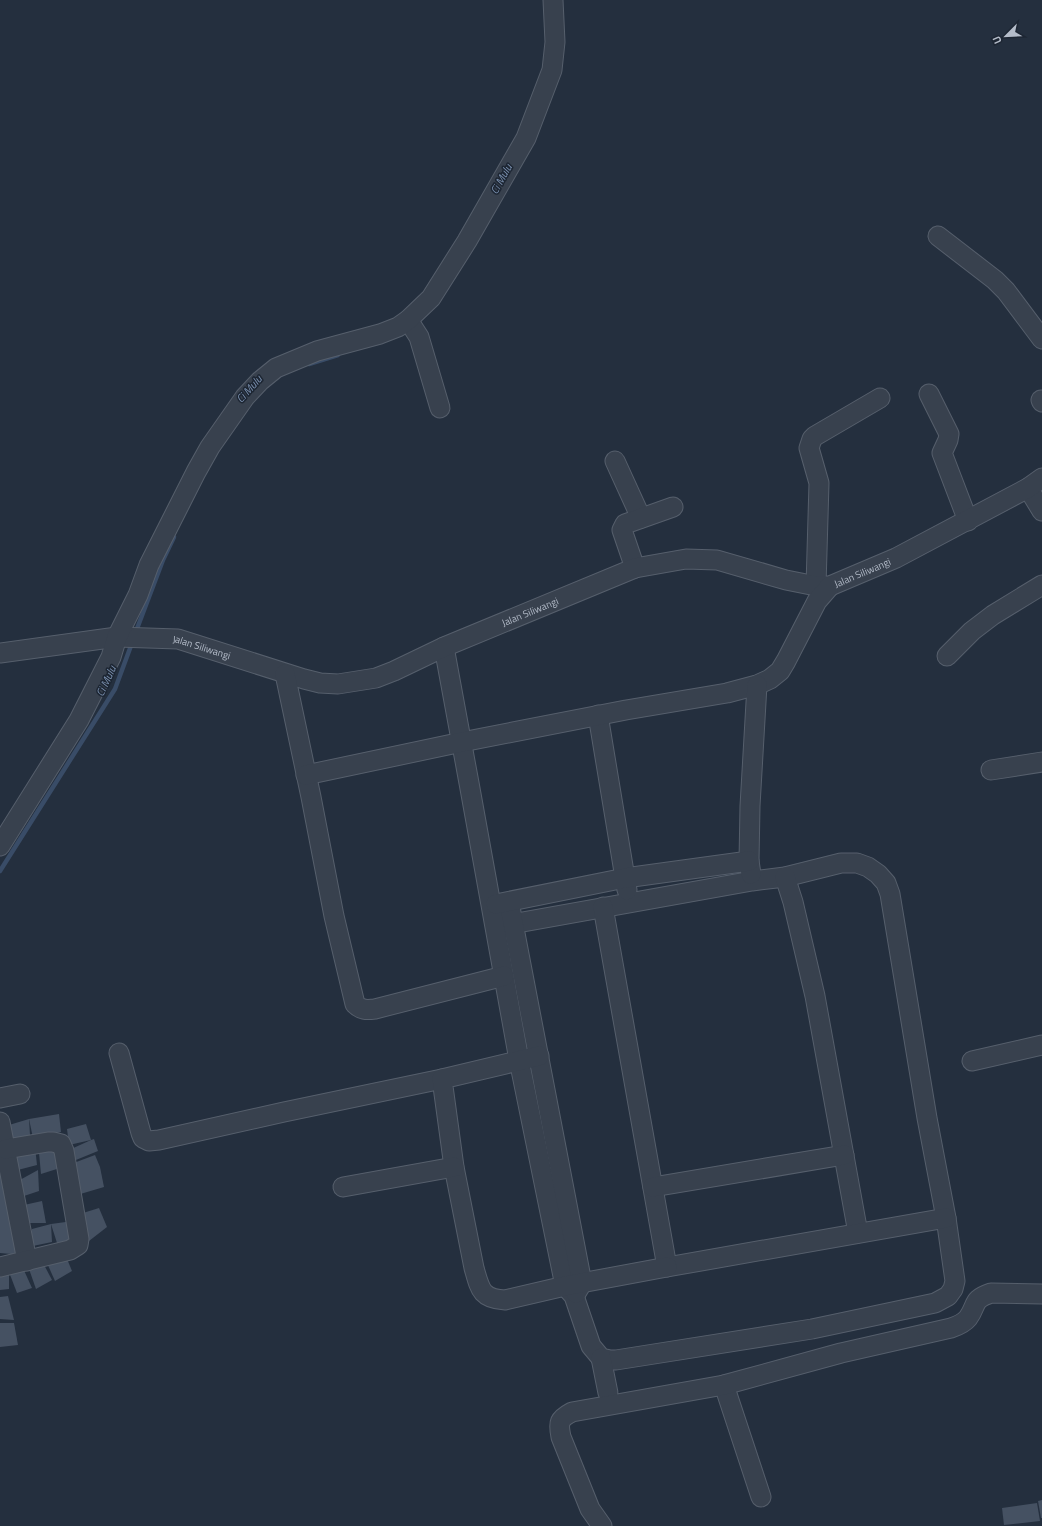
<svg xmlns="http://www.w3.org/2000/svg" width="1042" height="1526" font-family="'Titillium Web',sans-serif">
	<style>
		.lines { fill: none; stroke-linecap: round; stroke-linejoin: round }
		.stream { stroke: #394c67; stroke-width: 4.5 }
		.building { fill: #455162 }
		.minor-casing { stroke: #565f6c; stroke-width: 21 }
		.minor { stroke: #38414e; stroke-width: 19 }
		.labels { text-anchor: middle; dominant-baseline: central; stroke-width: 3; stroke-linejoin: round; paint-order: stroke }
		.street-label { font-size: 10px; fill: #b4bcc9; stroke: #1d2633 }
		.water-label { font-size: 11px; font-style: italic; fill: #7c92b1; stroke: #1d2633 }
	</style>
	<rect width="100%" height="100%" fill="#242f3e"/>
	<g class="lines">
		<g class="stream">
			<path d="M309,364L338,355"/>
			<path d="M135,634L163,560L174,537"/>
			<path d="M0,871L115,689L132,643"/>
		</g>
	</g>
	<g class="building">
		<path d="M59,1114L61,1132L33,1138L29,1119Z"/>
		<path d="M29,1119L30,1135L14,1142L9,1125Z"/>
		<path d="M86,1124L91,1140L94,1139L98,1151L71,1162L69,1150L91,1140L69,1145L67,1129Z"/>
		<path d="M35,1147L37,1165L14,1171V1154Z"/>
		<path d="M59,1150L60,1168L41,1174L39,1153Z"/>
		<path d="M95,1155L100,1167L104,1187L77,1195L71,1164Z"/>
		<path d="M0,1159L22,1255L0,1253Z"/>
		<path d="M38,1170L39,1191L21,1197L18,1181Z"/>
		<path d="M42,1201L46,1223H24V1205Z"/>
		<path d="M99,1208L107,1227L89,1241L83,1213Z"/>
		<path d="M73,1221L75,1240L57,1243L51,1224L52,1242L28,1247L32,1229L51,1224Z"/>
		<path d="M65,1254L72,1271L55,1281L47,1263Z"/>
		<path d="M42,1261L52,1280L36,1289L29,1269Z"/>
		<path d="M22,1266L32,1288L17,1293L9,1272Z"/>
		<path d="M9,1274V1289L0,1290V1275Z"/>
		<path d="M8,1296L14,1320L0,1319V1297Z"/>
		<path d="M0,1323H14L18,1345L0,1347Z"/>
		<path d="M1042,1500V1518H1041L1038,1501Z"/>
		<path d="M1037,1503L1040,1521L1004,1525L1002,1508Z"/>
	</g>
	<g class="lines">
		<g class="minor-casing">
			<g id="minor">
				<path d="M938,236L995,280L1006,291L1042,339"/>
				<path d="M408,320L419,337L440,408"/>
				<path d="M929,394L949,434L948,440L942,453L968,521"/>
				<path d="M1041,400L1042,402"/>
				<path d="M615,461L641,518"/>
				<path d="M1028,488L1042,511"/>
				<path d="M635,568L622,530L625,524L673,507"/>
				<path d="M816,586L819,483L809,448L812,439L815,436L880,398"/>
				<path d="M444,647L469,783L519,1060L565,1286L574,1296L591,1346L601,1358L610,1360H616L812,1329L935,1303L948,1296L953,1289L955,1281L946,1218L927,1118L890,894L886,883L878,874L868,867L857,863H841L785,877L752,881L495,927"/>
				<path id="s1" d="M0,653L117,637L178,639L304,679L320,683L338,684L376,678L394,671L444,647L635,568L686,559L717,560L786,580L816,586H830L896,558L1028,488L1042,478"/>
				<path d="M947,656L972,631L993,615L1042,585"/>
				<path d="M285,674L311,797L334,916L355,1004C361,1010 366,1010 375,1009L504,976"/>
				<path d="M598,715L627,890"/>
				<path d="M991,770L1042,762"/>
				<path d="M306,775L462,742L626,710L727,693L757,685L770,679L780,671L786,661L817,601L830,586"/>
				<path d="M0,846L79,720L111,657L117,637L138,595L149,565L196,472L210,447L245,397L260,381L276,368L317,351L380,334L398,327L408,320L431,298L467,241L526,138L552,70L555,42L553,0"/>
				<path d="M751,874L749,861L750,806L757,685"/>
				<path d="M785,877L793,902L815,996L858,1233"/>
				<path d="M509,902L582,1283L576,1293"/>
				<path d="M496,904L625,878L749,861"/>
				<path d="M603,907L667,1267L946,1218"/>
				<path d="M119,1053L141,1133L143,1138L149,1141L159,1140L284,1112L442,1079"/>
				<path d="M539,1056L442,1079L454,1167L474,1268C480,1289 481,1299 505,1300L565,1286L667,1267"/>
				<path d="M972,1061L1042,1045"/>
				<path d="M0,1098L20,1094"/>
				<path d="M0,1122L27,1261"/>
				<path d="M343,1187L454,1167"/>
				<path d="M653,1187L844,1155"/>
				<path d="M0,1267L70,1250L78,1245L79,1239L64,1151L61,1144L53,1142H48L6,1149"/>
				<path d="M601,1358L608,1393"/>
				<path d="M724,1385L761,1497"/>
				<path d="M602,1526L590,1509L561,1437C558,1422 559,1419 572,1412L724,1385L841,1353L951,1328C957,1326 964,1323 968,1318C978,1304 971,1300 991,1293L1042,1294"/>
			</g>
		</g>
		<use href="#minor" class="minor"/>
	</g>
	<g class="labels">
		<g class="street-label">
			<text stroke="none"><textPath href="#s1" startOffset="900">Jalan Siliwangi</textPath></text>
			<text stroke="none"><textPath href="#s1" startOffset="552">Jalan Siliwangi</textPath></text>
			<text stroke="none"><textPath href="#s1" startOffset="204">Jalan Siliwangi</textPath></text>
		</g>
		<g class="water-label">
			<text transform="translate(501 179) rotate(-61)">Ci Mulu</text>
			<text transform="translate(249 389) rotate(-48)">Ci Mulu</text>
			<text transform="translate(106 681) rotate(-65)">Ci Mulu</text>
		</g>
	</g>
	<g transform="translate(1006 36) rotate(246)" stroke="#1d2633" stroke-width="3" paint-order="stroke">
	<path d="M0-3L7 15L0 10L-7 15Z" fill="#b4bcc9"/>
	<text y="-6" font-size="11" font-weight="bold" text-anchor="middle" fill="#b4bcc9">U</text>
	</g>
</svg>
